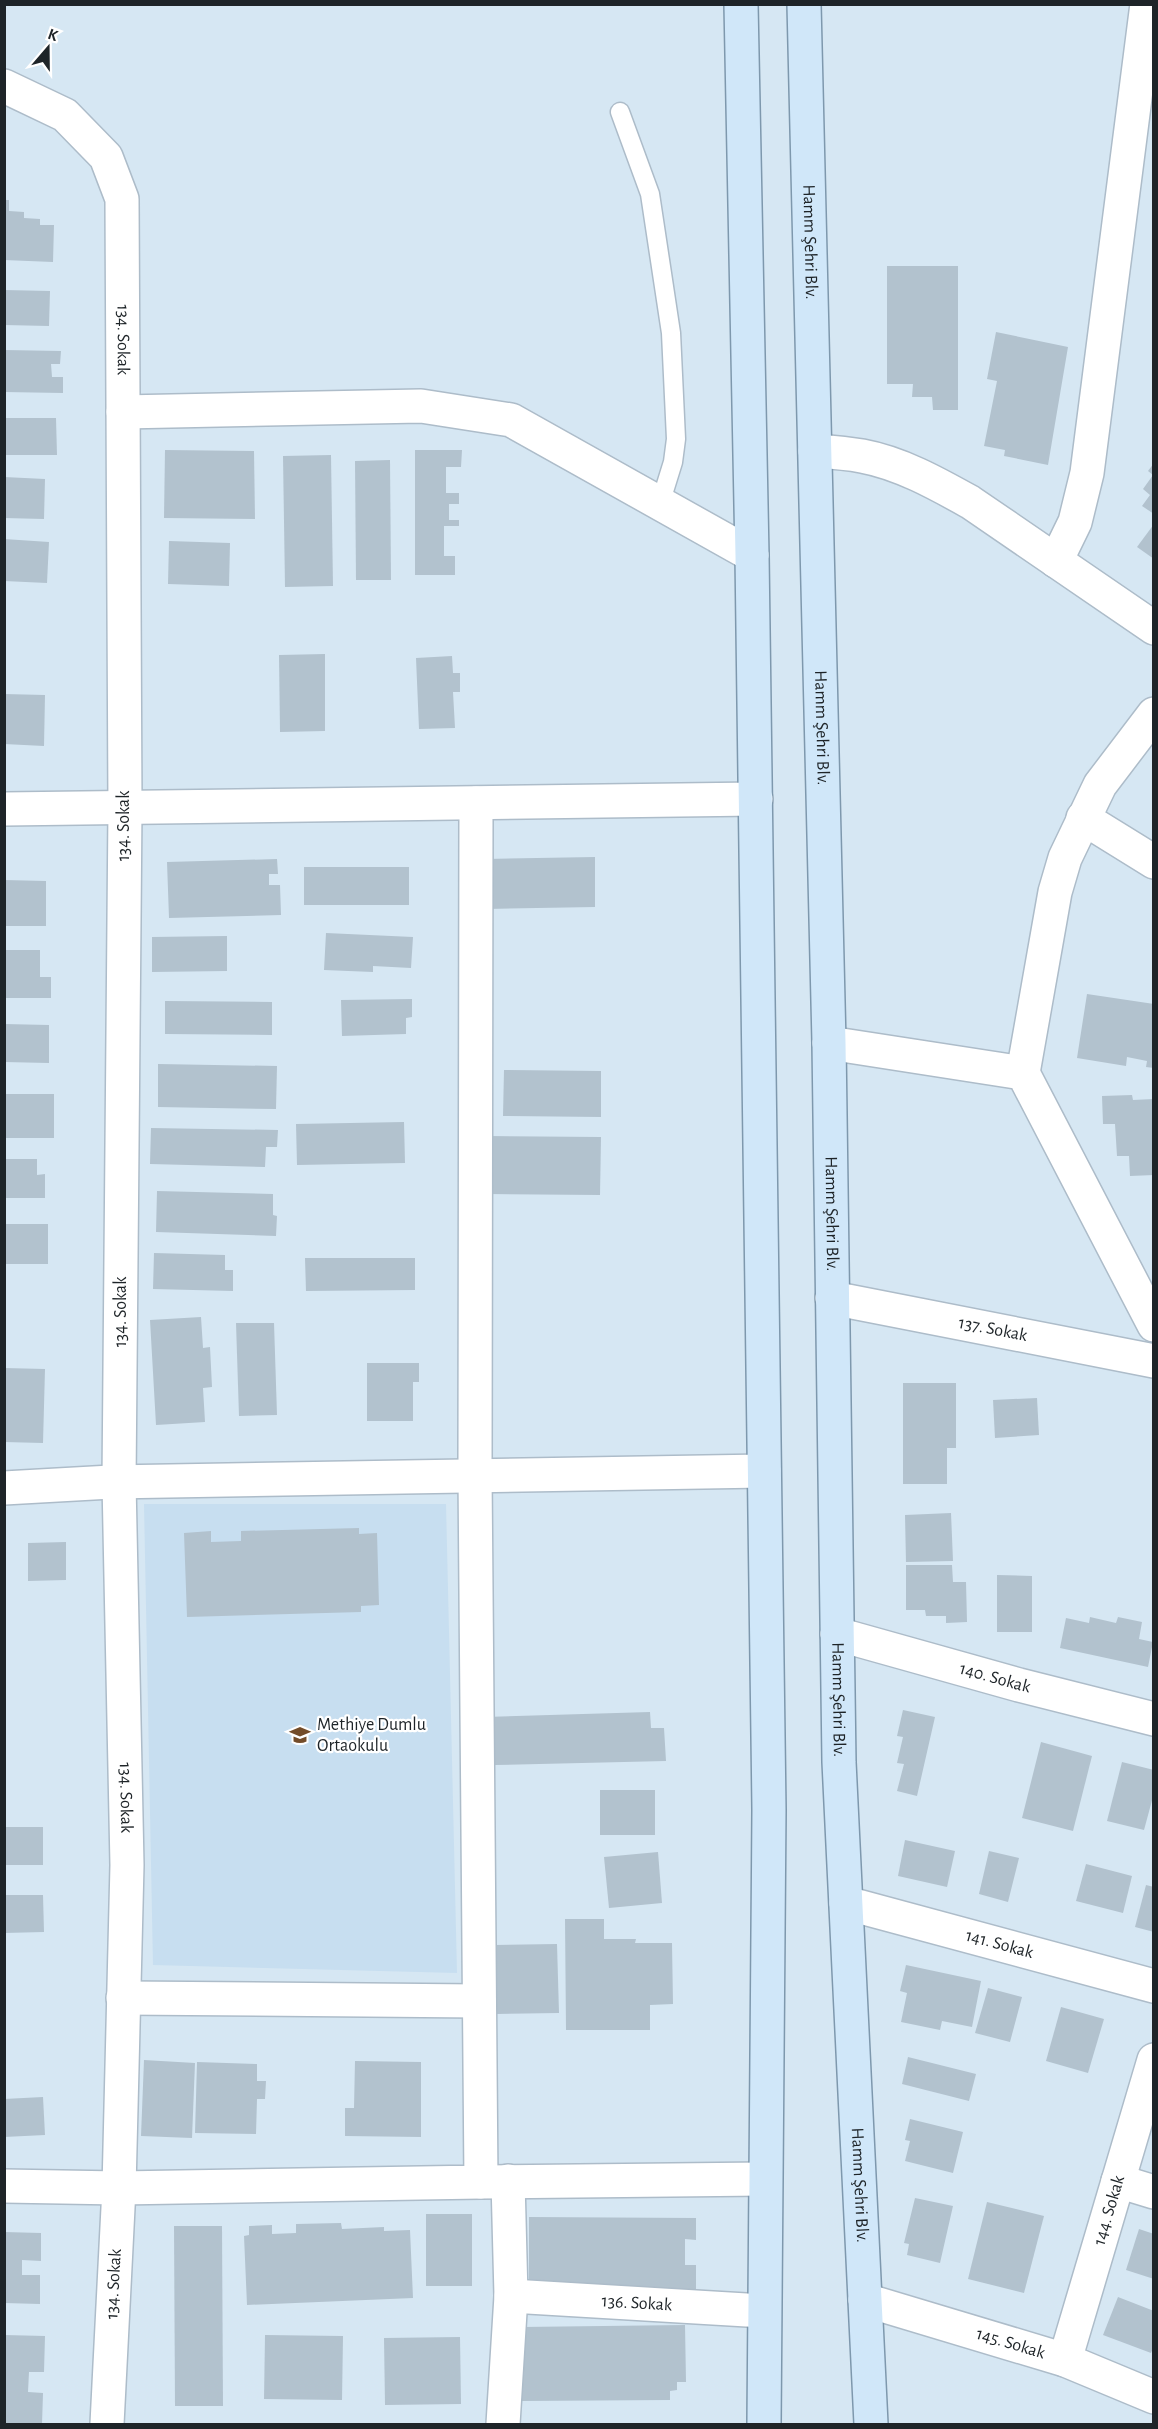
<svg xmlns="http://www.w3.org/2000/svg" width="1158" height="2429" font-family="'Alegreya Sans',sans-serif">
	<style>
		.built { fill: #c7def0 }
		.building { fill: #b2c2ce }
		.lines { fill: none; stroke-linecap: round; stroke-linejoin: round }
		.service-casing { stroke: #adbcc9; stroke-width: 21 }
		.minor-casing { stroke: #adbcc9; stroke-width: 36 }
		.primary-casing { stroke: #7e98ad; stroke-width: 36 }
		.service { stroke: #fff; stroke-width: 18 }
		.minor { stroke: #fff; stroke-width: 33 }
		.primary { stroke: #d0e7f9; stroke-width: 33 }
		.labels { text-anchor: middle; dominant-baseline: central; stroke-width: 4.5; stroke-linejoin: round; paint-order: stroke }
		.street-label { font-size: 18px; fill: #1e2428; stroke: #fff }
		.poi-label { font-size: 18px; fill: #1e2428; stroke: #fff; text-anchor: start }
	</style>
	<rect width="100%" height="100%" fill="#d6e7f3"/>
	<path class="built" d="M144,1504H446L457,1973L153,1965Z"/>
	<g class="building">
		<path d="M4,200H9V211L24,212V218L40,219V225H54L53,262L4,260Z"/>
		<path d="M887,266H958V410H933L932,397H912L913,384H887Z"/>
		<path d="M4,290L50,291L49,326L4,325Z"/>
		<path d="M996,332L1068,347L1048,465L1004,456L1005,450L984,446L997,381L987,379Z"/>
		<path d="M4,350L61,351L60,364H51L52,377H63V393L4,392Z"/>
		<path d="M4,418H56L57,455H4Z"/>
		<path d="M165,450L254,451L255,519L164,518Z"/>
		<path d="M415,450H462L461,467H446V493H459V504H449V520H459V526H444V556H455V575H415Z"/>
		<path d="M331,455L333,586L285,587L283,456Z"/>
		<path d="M390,460L391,580H356L355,461Z"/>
		<path d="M1154,463V514L1142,506L1150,495L1143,489L1153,475L1148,471Z"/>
		<path d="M4,477L45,479L44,519L4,518Z"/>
		<path d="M1154,524V559L1137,547Z"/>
		<path d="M4,539L49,542L47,583L4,581Z"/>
		<path d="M169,541L230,543L229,586L168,584Z"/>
		<path d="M325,654V731L280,732L279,655Z"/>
		<path d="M452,656L453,673H460V692H453L455,728L419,729L416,658Z"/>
		<path d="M4,694L45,695L44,746L4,744Z"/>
		<path d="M595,857V907L487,909L486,859Z"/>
		<path d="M277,859L278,874H269V885H280L281,915L169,918L167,862Z"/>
		<rect x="304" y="867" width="105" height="38"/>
		<path d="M4,880L46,881V926H4Z"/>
		<path d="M326,933L413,937L411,968L373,966V972L324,970Z"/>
		<path d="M227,936V971L152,972V937Z"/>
		<path d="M4,950H40V977H51V998H4Z"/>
		<path d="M1087,994L1154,1004V1068L1146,1067L1147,1061L1127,1057L1126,1066L1077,1058Z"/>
		<path d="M412,999V1017L406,1018V1034L342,1036L341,1000Z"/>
		<path d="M165,1001L272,1002V1035L165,1034Z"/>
		<path d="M4,1024L49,1025V1063L4,1062Z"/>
		<path d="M158,1064L277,1066L276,1109L158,1107Z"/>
		<path d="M504,1070L601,1071V1117L503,1116Z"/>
		<rect x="5" y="1094" width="49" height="44"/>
		<path d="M1132,1095L1133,1100L1154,1099V1175L1130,1176L1129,1156H1117L1115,1124H1103L1102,1096Z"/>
		<path d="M404,1122L405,1163L297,1165L296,1124Z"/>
		<path d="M151,1128L278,1130L277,1147H266L265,1167L150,1164Z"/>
		<path d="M488,1136L601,1137L600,1195L488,1194Z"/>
		<path d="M4,1159H37V1175L45,1174V1198H4Z"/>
		<path d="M157,1191L273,1194V1215L277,1216L276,1236L156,1232Z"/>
		<rect x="5" y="1224" width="43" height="40"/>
		<path d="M154,1253L225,1255V1270H233V1291L153,1289Z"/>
		<path d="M305,1258H415V1290L306,1291Z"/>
		<path d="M201,1317L203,1348L210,1347L212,1387L203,1388L205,1422L156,1425L150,1320Z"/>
		<path d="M236,1323H274L277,1415L239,1416Z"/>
		<path d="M367,1363H419V1382H413V1421H367Z"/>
		<path d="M4,1368L45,1369L43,1443L4,1442Z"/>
		<path d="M903,1383H956V1448H947V1484H903Z"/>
		<path d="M1037,1398L1039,1435L995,1438L993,1400Z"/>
		<path d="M951,1513L953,1561L906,1562L905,1515Z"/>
		<path d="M359,1528V1534L377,1533L379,1605L361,1606V1612L187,1617L184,1533L211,1531V1542L241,1541V1531Z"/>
		<path d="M66,1542V1580L28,1581V1543Z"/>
		<path d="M906,1565H952L953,1582H966L967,1622L946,1623V1616H926L925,1610H906Z"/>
		<path d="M997,1575L1032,1576V1632H997Z"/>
		<path d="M1090,1617L1116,1623L1118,1617L1142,1622L1139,1639L1153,1642L1148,1667L1060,1648L1066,1618L1089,1623Z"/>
		<path d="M903,1710L935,1717L917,1796L897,1791L904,1764L897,1763L903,1737L897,1736Z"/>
		<path d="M650,1712L651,1728H664L666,1761L495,1765V1758H486L484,1717Z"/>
		<path d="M1041,1742L1092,1756L1073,1831L1022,1818Z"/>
		<path d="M1122,1762L1154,1770V1793L1144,1830L1107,1821Z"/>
		<rect x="600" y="1790" width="55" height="45"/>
		<rect x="4" y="1827" width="39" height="38"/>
		<path d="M905,1840L955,1851L947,1887L898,1876Z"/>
		<path d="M989,1851L1019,1858L1008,1902L979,1894Z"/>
		<path d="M658,1852L662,1903L609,1908L604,1857Z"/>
		<path d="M1086,1864L1132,1876L1123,1913L1076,1901Z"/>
		<path d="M1146,1885L1154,1887V1932L1135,1927Z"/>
		<path d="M4,1895H43L44,1932L4,1933Z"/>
		<path d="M565,1919H604V1939H636L635,1943H672L673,2004L650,2005V2030H566Z"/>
		<path d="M557,1944L559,2013L496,2014L494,1945Z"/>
		<path d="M906,1965L981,1981L972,2027L942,2021L940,2030L901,2022L907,1993L900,1991Z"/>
		<path d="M988,1988L1022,1997L1010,2042L975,2033Z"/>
		<path d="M1061,2007L1104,2019L1088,2073L1046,2061Z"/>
		<path d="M908,2057L976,2074L969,2101L902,2084Z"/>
		<path d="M144,2060L195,2063L192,2138L141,2136Z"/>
		<path d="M355,2061L421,2062V2137L345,2136V2108H354Z"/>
		<path d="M197,2062L257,2064V2081H266L265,2099H257L256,2134L195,2133Z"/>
		<path d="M43,2097L45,2135L4,2137V2099Z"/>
		<path d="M910,2119L963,2132L953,2173L905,2161L910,2141L905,2140Z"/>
		<path d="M915,2198L953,2206L940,2263L907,2255L909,2244L904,2243Z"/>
		<path d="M987,2202L1044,2216L1024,2293L968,2279Z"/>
		<rect x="426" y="2214" width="46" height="72"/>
		<path d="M529,2217L696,2218V2240L685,2239V2265H696V2296L529,2295Z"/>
		<path d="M341,2223L342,2229L384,2227V2231L410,2230L413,2298L247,2305L244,2236L249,2235V2226L272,2225V2234L296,2233V2224Z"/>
		<path d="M174,2226H222L223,2406H175Z"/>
		<path d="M1139,2229L1154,2234V2279L1126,2270Z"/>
		<path d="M4,2232L41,2233V2261L22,2260V2275H40V2304L4,2303Z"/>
		<path d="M1118,2297L1154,2311V2346L1151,2353L1103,2335Z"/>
		<path d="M685,2325L686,2382H677V2390L670,2391V2400L522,2401L521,2327Z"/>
		<path d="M4,2335L45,2336L44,2372H29L28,2392L43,2393L42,2424H4Z"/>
		<path d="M265,2335L343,2336L342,2400L264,2399Z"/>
		<path d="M460,2337L461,2404L385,2405L384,2338Z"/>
	</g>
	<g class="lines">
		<g class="service-casing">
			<path id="service" d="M620,112L650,194L671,333L676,439L673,462L660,504"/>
		</g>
		<g class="minor-casing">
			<g id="minor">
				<path id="s1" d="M4,86L65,115L106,157L122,199L125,808L119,1482L127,1865L119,2188L107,2424"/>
				<path d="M123,412L421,406L511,420L752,555"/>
				<path d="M815,451C830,452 846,453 862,456C900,463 936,483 970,502L1154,628"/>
				<path d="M1056,561L1075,522L1087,473L1147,4"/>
				<path d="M4,809L756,799"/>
				<path d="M1083,818L1154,862"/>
				<path d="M829,1043L1023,1073L1154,1325"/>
				<path d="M1023,1073L1055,892L1065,858L1100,785L1154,714"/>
				<path id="s2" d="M832,1298L1154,1361"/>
				<path d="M4,1488L111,1482L764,1471"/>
				<path id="s3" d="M837,1634L1019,1685L1154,1719"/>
				<path id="s4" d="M846,1903L1154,1986"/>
				<path d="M123,1998L479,2001"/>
				<path d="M1118,2181L1154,2192"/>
				<path d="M481,2182L765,2179"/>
				<path d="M4,2186L119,2188L481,2182L475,1474L476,803"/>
				<path id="s5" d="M511,2296L764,2311"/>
				<path id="s6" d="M865,2300L1065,2360L1154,2397"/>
				<path id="s7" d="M1065,2360L1154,2060"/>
				<path d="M503,2424L511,2296L508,2181"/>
			</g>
		</g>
		<g class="primary-casing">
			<g id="primary">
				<path d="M741,4L752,555L769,1810L764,2424"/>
				<path id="s8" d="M804,4L829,1043L839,1762L871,2424"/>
			</g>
		</g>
		<use href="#service" class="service"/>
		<use href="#minor" class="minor"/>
		<use href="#primary" class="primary"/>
	</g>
	<defs>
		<g id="school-bare" transform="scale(1.62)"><path d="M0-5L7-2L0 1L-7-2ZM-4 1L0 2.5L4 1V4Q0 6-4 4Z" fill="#734c29" stroke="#fff" stroke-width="2.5" paint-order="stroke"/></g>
	</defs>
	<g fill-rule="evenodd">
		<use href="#school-bare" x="300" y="1735"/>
	</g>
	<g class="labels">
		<g class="street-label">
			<text stroke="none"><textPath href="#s8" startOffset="238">Hamm Şehri Blv.</textPath></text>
			<text stroke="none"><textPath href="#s1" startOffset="312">134. Sokak</textPath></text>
			<text stroke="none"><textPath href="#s8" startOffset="724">Hamm Şehri Blv.</textPath></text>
			<text transform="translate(124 826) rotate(-90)">134. Sokak</text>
			<text stroke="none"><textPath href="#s8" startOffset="1210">Hamm Şehri Blv.</textPath></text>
			<text transform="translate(121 1312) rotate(-90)">134. Sokak</text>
			<text stroke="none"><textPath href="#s2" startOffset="164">137. Sokak</textPath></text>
			<text stroke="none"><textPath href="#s3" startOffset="164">140. Sokak</textPath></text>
			<text stroke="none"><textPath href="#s8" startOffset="1696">Hamm Şehri Blv.</textPath></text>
			<text stroke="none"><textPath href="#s1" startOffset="1770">134. Sokak</textPath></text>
			<text stroke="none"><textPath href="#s4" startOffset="159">141. Sokak</textPath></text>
			<text stroke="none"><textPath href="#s8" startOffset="2182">Hamm Şehri Blv.</textPath></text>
			<text stroke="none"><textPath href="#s7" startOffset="156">144. Sokak</textPath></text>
			<text transform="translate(114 2284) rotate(-87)">134. Sokak</text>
			<text stroke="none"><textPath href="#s5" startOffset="126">136. Sokak</textPath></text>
			<text stroke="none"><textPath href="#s6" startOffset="152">145. Sokak</textPath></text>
		</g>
		<g class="poi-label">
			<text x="317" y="1725">Methiye Dumlu<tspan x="317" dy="21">Ortaokulu</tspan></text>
		</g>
	</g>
	<rect width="1158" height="2429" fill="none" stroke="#1e2428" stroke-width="12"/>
	<g transform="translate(48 48) rotate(20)" stroke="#ffffff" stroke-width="4.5" paint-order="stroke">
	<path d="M0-4.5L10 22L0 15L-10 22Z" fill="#1e2428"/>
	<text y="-9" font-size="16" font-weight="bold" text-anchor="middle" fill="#1e2428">K</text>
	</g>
</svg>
